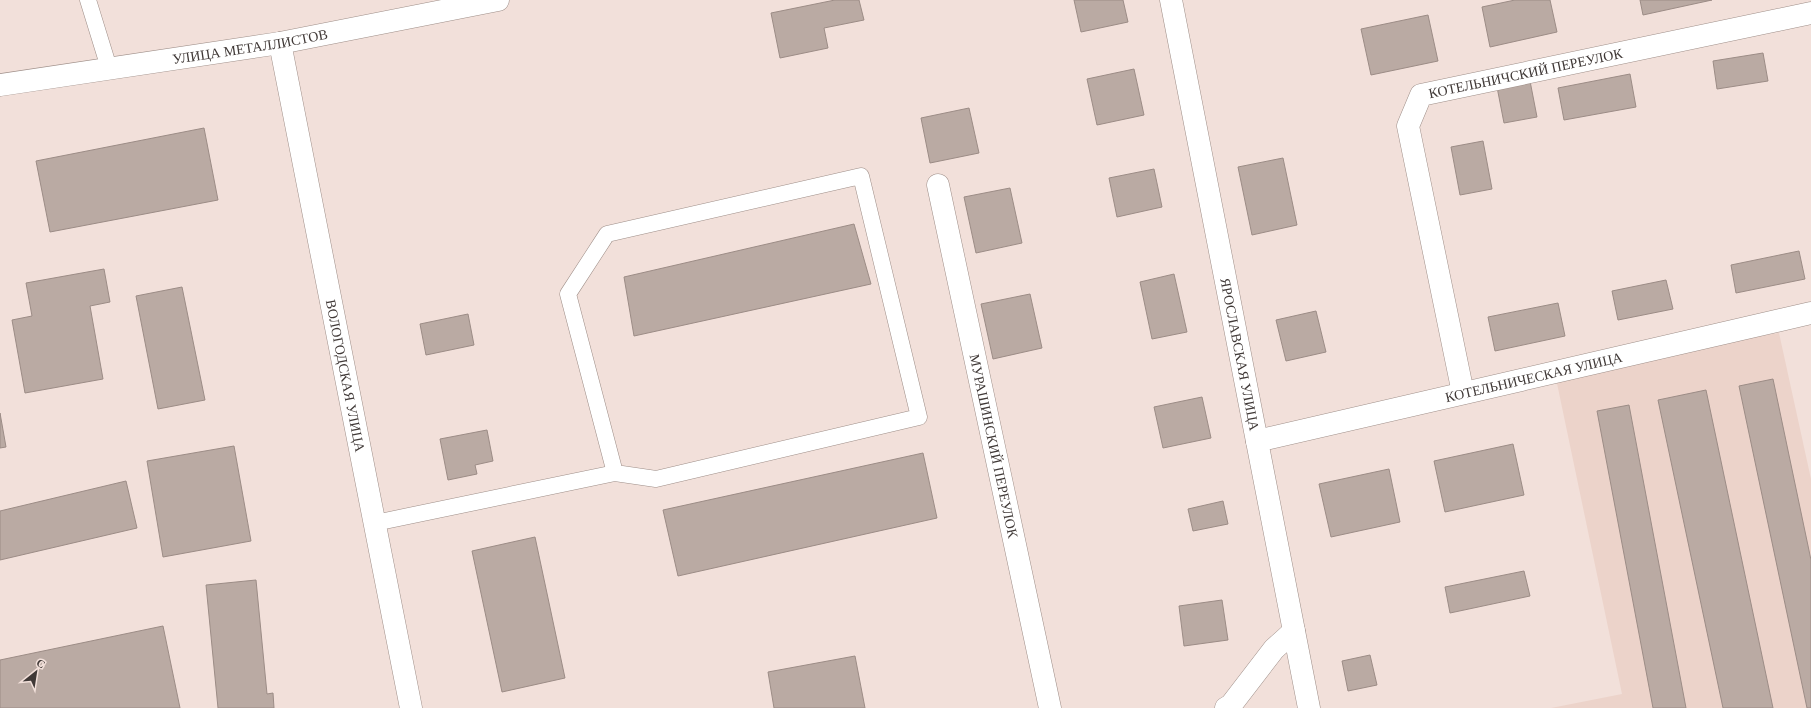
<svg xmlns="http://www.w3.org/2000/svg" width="1811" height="708" font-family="'Times New Roman',serif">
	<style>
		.built { fill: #ecd3ca }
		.building { fill: #baaaa3; stroke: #9c8c86 }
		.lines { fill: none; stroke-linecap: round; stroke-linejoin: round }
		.lane-casing { stroke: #9e8e88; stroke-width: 17 }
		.street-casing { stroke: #9e8e88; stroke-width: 23 }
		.lane { stroke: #fff; stroke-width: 16 }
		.street { stroke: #fff; stroke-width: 22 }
		.labels { text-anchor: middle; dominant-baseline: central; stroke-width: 3; stroke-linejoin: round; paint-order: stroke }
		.street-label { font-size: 14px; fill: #403937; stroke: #f2e0da }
	</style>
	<rect width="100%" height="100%" fill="#f2e0da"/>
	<path class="built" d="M1779,333L1811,479V708H1551L1622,694L1554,369Z"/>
	<g class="building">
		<path d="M835,0H859L864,20L824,28L828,48L780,58L771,13Z"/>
		<path d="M1074,0H1123L1128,22L1081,32Z"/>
		<path d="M1515,0H1550L1557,32L1490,47L1482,7Z"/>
		<path d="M1640,0H1712L1643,15Z"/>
		<path d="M1428,15L1438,61L1371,75L1361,29Z"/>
		<path d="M1763,53L1768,81L1717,89L1713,61Z"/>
		<path d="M1134,69L1144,115L1097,125L1087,79Z"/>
		<path d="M1630,74L1636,107L1564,120L1558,88Z"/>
		<path d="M1530,81L1537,117L1504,123L1497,87Z"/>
		<path d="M969,108L979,153L930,163L921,118Z"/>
		<path d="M204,128L218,200L50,232L36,161Z"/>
		<path d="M1483,141L1492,189L1460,195L1451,147Z"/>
		<path d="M1283,158L1297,225L1252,235L1238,167Z"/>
		<path d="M1154,169L1162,207L1117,217L1109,178Z"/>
		<path d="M1010,188L1022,243L976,253L964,197Z"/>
		<path d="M854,224L871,284L634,336L624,277Z"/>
		<path d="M1799,251L1805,279L1736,293L1731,265Z"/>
		<path d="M104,269L110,302L90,306L103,379L25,393L12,320L32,316L26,283Z"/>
		<path d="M1174,274L1187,332L1152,339L1140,282Z"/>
		<path d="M1666,280L1673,309L1618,320L1612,291Z"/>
		<path d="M182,287L205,400L158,409L136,296Z"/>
		<path d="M1030,294L1042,348L993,359L981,304Z"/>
		<path d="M1558,303L1565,336L1495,351L1488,317Z"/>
		<path d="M1316,311L1326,352L1286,361L1276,320Z"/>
		<path d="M468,314L474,345L426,355L420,324Z"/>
		<path d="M1773,379L1811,560V708H1807L1739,386Z"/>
		<path d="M1706,390L1773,708H1723L1658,400Z"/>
		<path d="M1202,397L1211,438L1163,448L1154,407Z"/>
		<path d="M1629,405L1686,708H1653L1597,411Z"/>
		<path d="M0,413L6,447L0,448Z"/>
		<path d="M487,430L493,461L475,465L477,474L448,480L440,439Z"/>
		<path d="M1513,444L1524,495L1445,512L1434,461Z"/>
		<path d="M234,446L251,541L163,557L147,461Z"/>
		<path d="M923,453L937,518L678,576L663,510Z"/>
		<path d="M1389,469L1400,522L1331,537L1319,484Z"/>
		<path d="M126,481L137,528L0,560V511Z"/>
		<path d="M1223,501L1228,524L1193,531L1188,509Z"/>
		<path d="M535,537L565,678L502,692L472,551Z"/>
		<path d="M1524,571L1530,596L1450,613L1445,587Z"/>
		<path d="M256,580L267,694L273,693L274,708H218L206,585Z"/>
		<path d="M1222,600L1228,640L1184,646L1179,606Z"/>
		<path d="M163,626L180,708H0V660Z"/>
		<path d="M1370,655L1377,685L1348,691L1342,661Z"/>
		<path d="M855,656L865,708H774L768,672Z"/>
	</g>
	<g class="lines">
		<g class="lane-casing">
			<g id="lane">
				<path d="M88,0L109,68"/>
				<path d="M375,523L615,473L568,294L607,234L861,176L919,417L656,479L615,473"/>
			</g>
		</g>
		<g class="street-casing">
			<g id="street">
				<path id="s1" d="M1171,0L1309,708"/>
				<path id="s2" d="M280,43L411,708"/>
				<path id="s3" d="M0,85L280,43L498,0"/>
				<path id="s4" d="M938,185L1050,708"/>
				<path id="s5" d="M1463,393L1408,126L1421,95L1811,13"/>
				<path id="s6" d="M1257,441L1811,313"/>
				<path d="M1226,708L1231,705L1274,649L1294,631"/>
			</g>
		</g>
		<use href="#lane" class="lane"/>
		<use href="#street" class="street"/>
	</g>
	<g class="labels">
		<g class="street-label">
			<text stroke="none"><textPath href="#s3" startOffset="253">УЛИЦА МЕТАЛЛИСТОВ</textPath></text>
			<text stroke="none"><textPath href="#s5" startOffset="413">КОТЕЛЬНИЧСКИЙ ПЕРЕУЛОК</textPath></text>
			<text stroke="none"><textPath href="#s1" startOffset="361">ЯРОСЛАВСКАЯ УЛИЦА</textPath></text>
			<text stroke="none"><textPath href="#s2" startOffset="339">ВОЛОГОДСКАЯ УЛИЦА</textPath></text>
			<text stroke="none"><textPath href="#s6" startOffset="284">КОТЕЛЬНИЧЕСКАЯ УЛИЦА</textPath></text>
			<text stroke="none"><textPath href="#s4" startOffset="267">МУРАШИНСКИЙ ПЕРЕУЛОК</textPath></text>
		</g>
	</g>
	<g transform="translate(36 672) rotate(30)" stroke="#f2e0da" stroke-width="3" paint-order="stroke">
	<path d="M0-3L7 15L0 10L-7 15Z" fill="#403937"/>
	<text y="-6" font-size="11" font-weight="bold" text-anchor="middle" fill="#403937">С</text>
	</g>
</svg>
